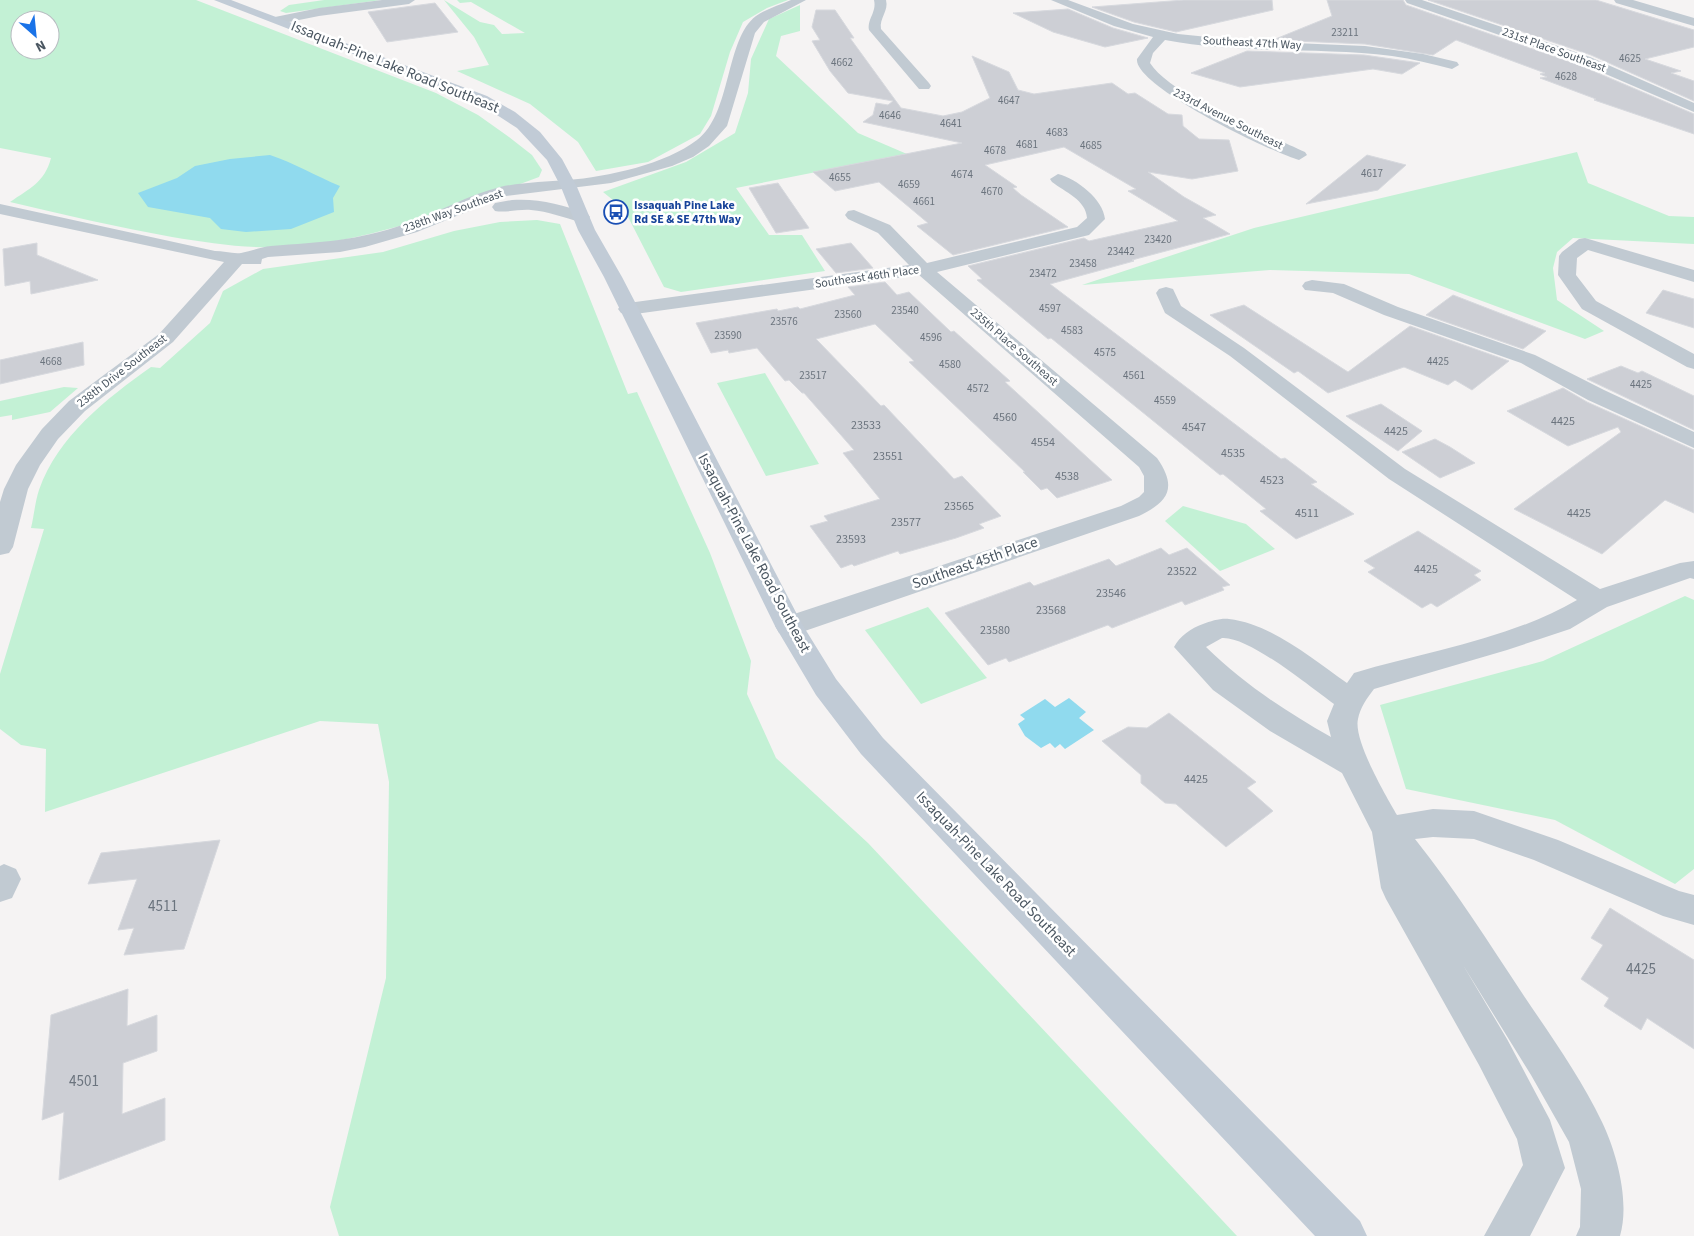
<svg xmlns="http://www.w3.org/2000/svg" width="1694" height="1236" font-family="'Source Sans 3',sans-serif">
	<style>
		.green { fill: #c3f1d5; fill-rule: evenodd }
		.water { fill: #90daee }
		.building { fill: #cdcfd5; stroke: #d7d9de }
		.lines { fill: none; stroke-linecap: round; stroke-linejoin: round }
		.street { fill: #c1cad2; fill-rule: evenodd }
		.secondary { fill: #c1cbd6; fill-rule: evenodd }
		.labels { text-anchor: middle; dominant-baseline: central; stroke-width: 5; stroke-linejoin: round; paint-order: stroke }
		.far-number-label { font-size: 11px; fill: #6b747e }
		.far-street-label { font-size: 12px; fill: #4a5661; stroke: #fff }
		.far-transit-label { font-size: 12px; font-weight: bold; fill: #164399; stroke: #fff; text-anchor: start }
		.number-label { font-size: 12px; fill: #6b747e }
		.street-label { font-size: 15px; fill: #4a5661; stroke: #fff }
		.near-number-label { font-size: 15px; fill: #6b747e }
	</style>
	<rect width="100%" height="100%" fill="#f5f3f3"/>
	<g class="green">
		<path d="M0,0H196L436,93L478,115L509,137L532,155L542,170L539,177C457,207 374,242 285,247C247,249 209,243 172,237C118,227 64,215 10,202C29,189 45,182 51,158L0,148ZM20,20H50V50H20Z"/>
		<path d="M324,0H381L286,13L280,11L289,5Z"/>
		<path d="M444,0L480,22L494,25L502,34L525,33L471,2L460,3L457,0H788L767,8L743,22L730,52L711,116L700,134L648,162L596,171L578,142L530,104L457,71L489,65L474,37Z"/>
		<path d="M800,5V31L781,36L776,56L858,133L907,154L736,188L769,235H802L825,271L681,292L664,287L624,209L603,192L686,162L735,133L748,93L751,59L769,19Z"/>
		<path d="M1577,152L1588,183L1669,216L1694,217V244L1573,238L1557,252L1553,268L1557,300L1604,331L1585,339L1409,274L1270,270L1082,285L1254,228Z"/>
		<path d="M537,220L560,224L628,394L637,392L710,553L751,661L747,694L776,758L868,843L1237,1236H339L330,1207L386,978L389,782L378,724L320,721L45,812L46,749L21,745L0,729V674L44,529L31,528C34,516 35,502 39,490C58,436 106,399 151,367L160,368L210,323L223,291L263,269L383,252L454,231L500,222Z"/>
		<path d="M765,373L819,464L766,476L717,383Z"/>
		<path d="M64,387L78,388L50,412L12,420V415L0,417V401Z"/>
		<path d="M1183,506L1246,524L1275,549L1220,571L1165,521Z"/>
		<path d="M1685,596L1694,600V869L1675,884L1555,820L1406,789L1380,705L1543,661Z"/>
		<path d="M928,607L987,678L921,704L865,630Z"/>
	</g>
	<g class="water">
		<path d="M270,155C294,163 316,176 340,186L333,198L334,212L291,229L246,232L221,229L210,218L148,207L138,193L177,178L195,166L230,159Z"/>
		<path d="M1069,698L1086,712L1079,718L1094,730L1065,749L1060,744L1055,748L1050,743L1041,748L1025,736L1018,724L1025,719L1020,715L1045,699L1055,707Z"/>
	</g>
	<g class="building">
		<path d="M1184,0H1272L1273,10L1176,32L1134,22L1092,7Z"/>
		<path d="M1327,0H1403L1406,5L1579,65L1694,114V134L1594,100L1596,99L1540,78L1547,77L1540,74L1545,73L1456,40L1433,55L1365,44L1273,40L1332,16Z"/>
		<path d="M1428,0H1596L1694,30V47L1645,59L1681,71L1671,73L1694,81V101L1591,55Z"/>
		<path d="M435,3L458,32L387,42L368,12Z"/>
		<path d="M1068,9L1113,28L1148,38L1105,47L1053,32L1013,13Z"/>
		<path d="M816,10H835L854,38H850L901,108L943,116L962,112L990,98L972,56L1009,72L1018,90L1034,94L1112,83L1128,94L1135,93L1168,114L1182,115L1183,126L1199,139L1229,140L1238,171L1192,179L1148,172L1184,197L1216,215L1203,218L1230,234L1132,260L1134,261L1050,284L1281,459L1285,458L1317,482L1311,484L1354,514L1296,539L1260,511L1266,509L1223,474L1220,475L1051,338L1048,339L977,280L982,279L968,266L1084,238L1089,241L1178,221L1128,191L1136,189L1064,147L985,165L1017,187L1013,188L1021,195L1068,227L953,255L917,226L928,223L879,182L835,191L813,172L962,143L863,122L873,115L876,103L888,105L893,101L848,93L830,71L812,41L820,40L812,27Z"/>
		<path d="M1247,51L1364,55L1420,63L1402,74L1373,69L1240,87L1191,73Z"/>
		<path d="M1367,155L1406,165L1378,190L1306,204Z"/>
		<path d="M778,183L809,228L776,233L749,188Z"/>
		<path d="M37,243V255L98,280L31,294L30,281L5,286L3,249Z"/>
		<path d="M851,243L873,268L836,273L816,249Z"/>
		<path d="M885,282L897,295L909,292L951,332L954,331L1010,381L1005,382L1112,480L1057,498L1047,488L1041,490L1023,472H1025L909,362L914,361L875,324L816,339L881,406L884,405L954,479L962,476L1001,516L979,524L984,528L956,538L900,554L898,551L854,566L852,564L841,568L810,526L828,521L824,516L880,499L843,453L854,450L804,393H802L789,380L785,381L757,348L729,353L728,350L711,353L696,323L777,309L778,311L798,307L800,309L855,295L848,287Z"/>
		<path d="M1663,290L1694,299V328L1646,313Z"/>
		<path d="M1453,295L1546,331L1523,349L1426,315Z"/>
		<path d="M1244,305L1348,372L1410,326L1509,361L1472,390L1455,380L1448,385L1404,367L1328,393L1298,371L1294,373L1210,315Z"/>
		<path d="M83,342L84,365L0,384V360Z"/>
		<path d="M1621,366L1638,373L1642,371L1694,396V430L1587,379Z"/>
		<path d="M1563,388L1587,402L1694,450V513L1665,500L1602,554L1514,509L1621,432L1618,427L1568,446L1507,411Z"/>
		<path d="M1381,404L1422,431L1398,451L1346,416Z"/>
		<path d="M1435,439L1450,447L1475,463L1440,478L1402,452Z"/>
		<path d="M1418,531L1481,571L1474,575L1481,580L1437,607L1431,603L1422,608L1368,572L1375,568L1364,561Z"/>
		<path d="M1161,548L1169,555L1187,548L1230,585L1222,587L1224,590L1185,605L1182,601L1112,628L1108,625L1009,662L1006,658L988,665L945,613L1030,582L1034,586L1109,559L1116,566Z"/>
		<path d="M1169,713L1256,782L1247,788L1273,811L1226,847L1176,804L1165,803L1141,783V775L1102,741L1128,727L1147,728Z"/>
		<path d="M220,840L184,949L124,955L134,928L118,930L137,879L88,884L101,853Z"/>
		<path d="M1610,908L1694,960V1049L1647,1018L1641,1030L1604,1006L1609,998L1581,979L1603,945L1591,938Z"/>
		<path d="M128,989L127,1026L157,1015V1051L123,1063L122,1114L165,1098V1140L59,1180L64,1112L42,1120L51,1015Z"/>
	</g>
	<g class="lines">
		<g class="street">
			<path d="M382,0H415L409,4L319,16L279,24L273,20L275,17L319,8Z"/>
			<path d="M791,0H806L764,22L755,33L727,126L709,146L693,157L672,166L611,183L506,196L417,232L365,247L340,252L268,257L262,259L261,264H242L173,342L85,411L58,439L40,465L28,489L13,547L9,553L0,555V502L4,489L16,465L42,429L69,401L159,334L224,262L0,214V204L215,251C223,251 233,254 241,253C251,251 261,247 271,246C321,242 357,241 405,224C437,213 468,195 500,187C523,182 545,182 568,180C607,177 666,164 697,140C732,114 725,39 756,16C766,9 780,5 791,0Z"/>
			<path d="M874,0H886C889,11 879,18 881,29L929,83L931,86L929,89H919L869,30C867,19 877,12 874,0Z"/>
			<path d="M1051,0H1068L1133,24L1178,34L1248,41L1365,46L1423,54L1457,62L1459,65L1452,69C1432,64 1413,59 1392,56C1317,47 1240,54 1165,40L1153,53L1150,63C1171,96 1267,134 1305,152L1307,155L1299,160C1273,153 1134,86 1137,59L1153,37L1114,26Z"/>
			<path d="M1405,0H1422L1590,57L1694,103V112L1580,63L1407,3Z"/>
			<path d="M1614,0H1633L1694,18V26L1616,3Z"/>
			<path d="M1058,174C1077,179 1103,199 1105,219L1089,235L937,272L1157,458C1178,488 1168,502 1139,516L799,633L789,636L779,633L775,626L779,619L1121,506L1139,497L1144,492V476L1139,467L919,275L628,315L621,313L618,309L621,305L628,303L909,265L878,233L848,219L845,215L848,211L854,210L890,225L927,263L1077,227L1087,218C1086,200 1065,192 1052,182L1050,179Z"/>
			<path d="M512,200C538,198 562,205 587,213L590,217L587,221L581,222C564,218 548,211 531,210C519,209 506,213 495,211L492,207L495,203Z"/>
			<path d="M1585,238L1694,270V282L1588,250L1577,258L1576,275L1596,301L1694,354V369L1687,367L1582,309L1558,275L1559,256L1562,252L1579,239Z"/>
			<path d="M1312,280L1344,284L1398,307L1535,355L1604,390L1694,432V448L1588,400L1521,363L1384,315L1333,293L1305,290L1302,286L1305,282Z"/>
			<path d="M1166,287L1173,289L1181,306L1244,348L1405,469L1600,589L1680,563L1694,561V579L1690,578L1607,607L1570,629L1507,650L1374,689C1367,698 1360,708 1358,719C1353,740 1386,796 1397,815L1433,809L1474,811L1558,840L1679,891L1694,895V925L1663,916L1534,860L1474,839L1433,837L1415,839C1455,889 1489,943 1524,996C1551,1036 1581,1078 1602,1122C1617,1153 1630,1202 1620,1236H1576L1580,1227L1581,1189L1569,1142L1531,1075L1463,965L1507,1039L1550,1120L1565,1168L1530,1236H1484L1523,1165L1517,1139L1479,1065L1386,899L1381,888L1372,832L1342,773L1270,731L1213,690L1174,647C1180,636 1191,628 1203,624C1211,621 1221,618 1229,619C1272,624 1312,659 1347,683L1354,673C1428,651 1510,639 1577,600L1389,479L1230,356L1165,313L1156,293L1159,289ZM1222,638C1249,636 1310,687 1334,704L1327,721L1331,737C1285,711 1244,684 1206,647Z"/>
			<path d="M4,864L16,869L21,879L12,898L0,902V866Z"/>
		</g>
		<path class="secondary" d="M214,0H231L487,96L515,112L540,132L562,159L577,187L595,230L622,277L802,624L836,679L883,738L1360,1221L1367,1236H1315L861,754L816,695L775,626L604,277L578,230L561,187L547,160L517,128L477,102Z"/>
	</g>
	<defs>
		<g id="bus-ring" transform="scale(1.25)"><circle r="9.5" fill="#fff" stroke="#1a4fb4" stroke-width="1.5"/><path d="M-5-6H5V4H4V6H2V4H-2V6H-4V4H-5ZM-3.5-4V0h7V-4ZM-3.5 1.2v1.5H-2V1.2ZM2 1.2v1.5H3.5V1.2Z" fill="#1a4fb4"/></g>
	</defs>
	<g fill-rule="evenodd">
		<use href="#bus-ring" x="616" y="212"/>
	</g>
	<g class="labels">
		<g class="far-number-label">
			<text x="1345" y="32">23211</text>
			<text x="1630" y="58">4625</text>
			<text x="842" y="62">4662</text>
			<text x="1566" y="76">4628</text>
			<text x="1009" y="100">4647</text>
			<text x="890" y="115">4646</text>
			<text x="951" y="123">4641</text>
			<text x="1057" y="132">4683</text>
			<text x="1027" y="144">4681</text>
			<text x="1091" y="145">4685</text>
			<text x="995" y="150">4678</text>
			<text x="1372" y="173">4617</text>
			<text x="962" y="174">4674</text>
			<text x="840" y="177">4655</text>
			<text x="909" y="184">4659</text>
			<text x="992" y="191">4670</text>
			<text x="924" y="201">4661</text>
			<text x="1158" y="239">23420</text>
			<text x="1121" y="251">23442</text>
			<text x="1083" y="263">23458</text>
			<text x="1043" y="273">23472</text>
			<text x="1050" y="308">4597</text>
			<text x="905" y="310">23540</text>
			<text x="848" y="314">23560</text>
			<text x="784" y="321">23576</text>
			<text x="1072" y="330">4583</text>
			<text x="728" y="335">23590</text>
			<text x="931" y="337">4596</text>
			<text x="1105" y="352">4575</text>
			<text x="51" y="361">4668</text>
			<text x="1438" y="361">4425</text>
			<text x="950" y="364">4580</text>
			<text x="813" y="375">23517</text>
			<text x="1134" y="375">4561</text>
			<text x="1641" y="384">4425</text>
			<text x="978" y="388">4572</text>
			<text x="1165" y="400">4559</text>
		</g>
		<g class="far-street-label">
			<text transform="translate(1252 43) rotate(3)">Southeast 47th Way</text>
			<text transform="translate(1554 50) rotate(20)">231st Place Southeast</text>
			<text transform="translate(1228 119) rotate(27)">233rd Avenue Southeast</text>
			<text transform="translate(453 211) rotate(-20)">238th Way Southeast</text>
			<text transform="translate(867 277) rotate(-8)">Southeast 46th Place</text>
			<text transform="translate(1014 347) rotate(41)">235th Place Southeast</text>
			<text transform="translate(122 371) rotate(-38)">238th Drive Southeast</text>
		</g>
		<g class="far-transit-label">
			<text x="634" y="205">Issaquah Pine Lake<tspan x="634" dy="14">Rd SE &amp; SE 47th Way</tspan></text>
		</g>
		<g class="number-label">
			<text x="1005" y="417">4560</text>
			<text x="1563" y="421">4425</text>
			<text x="866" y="425">23533</text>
			<text x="1194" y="427">4547</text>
			<text x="1396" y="431">4425</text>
			<text x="1043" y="442">4554</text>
			<text x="1233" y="453">4535</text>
			<text x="888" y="456">23551</text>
			<text x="1067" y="476">4538</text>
			<text x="1272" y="480">4523</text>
			<text x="959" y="506">23565</text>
			<text x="1307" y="513">4511</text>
			<text x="1579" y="513">4425</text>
			<text x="906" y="522">23577</text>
			<text x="851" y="539">23593</text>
			<text x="1426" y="569">4425</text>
			<text x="1182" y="571">23522</text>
			<text x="1111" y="593">23546</text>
			<text x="1051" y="610">23568</text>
			<text x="995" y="630">23580</text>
			<text x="1196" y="779">4425</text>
		</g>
		<g class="street-label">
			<text transform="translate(395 67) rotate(22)">Issaquah-Pine Lake Road Southeast</text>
			<text transform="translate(754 553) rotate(62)">Issaquah-Pine Lake Road Southeast</text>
			<text transform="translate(975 563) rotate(-19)">Southeast 45th Place</text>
			<text transform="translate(996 874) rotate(46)">Issaquah-Pine Lake Road Southeast</text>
		</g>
		<g class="near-number-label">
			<text x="163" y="906">4511</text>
			<text x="1641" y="969">4425</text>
			<text x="84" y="1081">4501</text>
		</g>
	</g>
	<g transform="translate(35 35) rotate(153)"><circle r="24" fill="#ffffff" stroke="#b7bbc0"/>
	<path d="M0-4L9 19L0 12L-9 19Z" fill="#1a73e8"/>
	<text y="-8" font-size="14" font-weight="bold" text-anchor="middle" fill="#4a5661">N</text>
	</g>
</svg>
